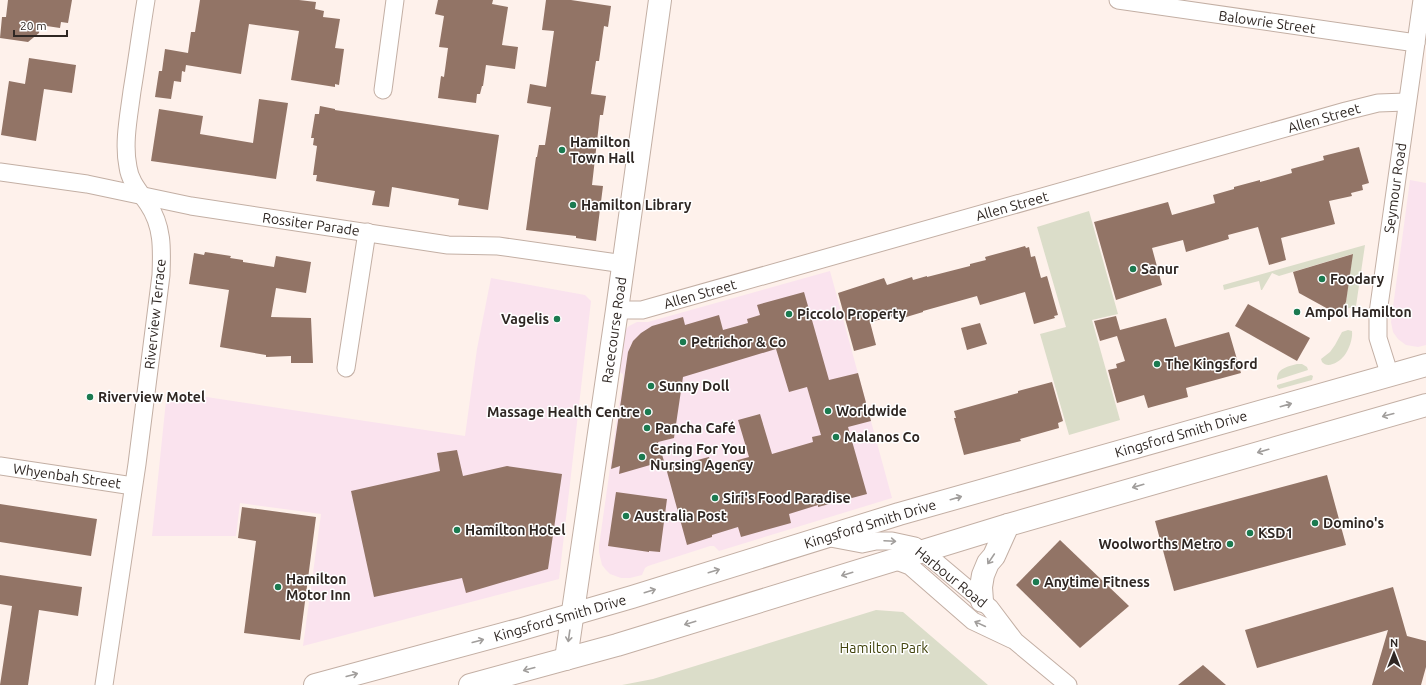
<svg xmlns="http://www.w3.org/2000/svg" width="1426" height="685" font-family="Ubuntu,sans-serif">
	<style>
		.commercial { fill: #fae3ee }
		.green { fill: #dbddc9 }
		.building { fill: #927466 }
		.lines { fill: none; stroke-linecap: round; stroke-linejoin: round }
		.minor-casing { stroke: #c3afa4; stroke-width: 19 }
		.tertiary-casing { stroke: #c3afa4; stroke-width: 24 }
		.trunk-casing { stroke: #c3afa4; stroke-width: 24 }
		.minor { stroke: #fff; stroke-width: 17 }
		.tertiary { stroke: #fff; stroke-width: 22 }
		.trunk { stroke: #fff; stroke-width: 22 }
		.oneway { stroke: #a19e9c }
		.poi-dot { fill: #1b7a50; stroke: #fff; stroke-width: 1.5 }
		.labels { text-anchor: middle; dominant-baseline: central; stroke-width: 3; stroke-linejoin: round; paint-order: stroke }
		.street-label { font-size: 14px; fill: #2f2723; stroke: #fff }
		.poi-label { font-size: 14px; font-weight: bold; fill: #2f2723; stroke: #fff; text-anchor: start }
		.park-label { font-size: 14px; fill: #41430c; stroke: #fff }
	</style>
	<rect width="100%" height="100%" fill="#fef1eb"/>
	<g class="commercial">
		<path d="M1410,180L1426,183V345L1418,347L1406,345L1398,339L1393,332L1391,322Z"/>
		<path d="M830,271L892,498L719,551L714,546H710L648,566L645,568L642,575L630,578H621L610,574L606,570L602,565L599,552V546L623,376V374L619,372L623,334L626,329L629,326L637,322H648Z"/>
		<path d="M491,278L585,295L591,301L559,579L303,646L321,514L240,503L236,536H152L167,391L465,436L477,349Z"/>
	</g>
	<g class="green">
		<path d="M1089,211L1118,314L1092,320L1120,420L1069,435L1040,334L1066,327L1037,227Z"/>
		<path d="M1365,245L1356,306L1342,310L1346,302L1352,254L1279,276L1272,273L1262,290H1261L1259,281L1224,290L1223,285Z"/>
		<path d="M1348,330L1352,331C1353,338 1349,350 1344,356C1339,362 1328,369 1322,362L1321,359L1330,352L1335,345L1342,332Z"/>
		<path d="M1297,364H1302L1307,367L1308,370L1277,380C1277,368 1287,367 1297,364Z"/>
		<path d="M1311,375L1313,376L1312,380L1279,389L1277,387V385Z"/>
		<path d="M876,610L903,612L988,685H622L653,679Z"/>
	</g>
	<g class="building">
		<path d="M8,0H72L68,23L61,22L60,28L40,25L39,33L28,42L0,38L2,17H6Z"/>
		<path d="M200,0H299L316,2L315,9L324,11L323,17L340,19L335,48L344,49L339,85L335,84V87L291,80L299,31L249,24L241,74L186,65L185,72L182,71L181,82L174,81L171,99L155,97L159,71H162L165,49L188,53L191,32H195Z"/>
		<path d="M438,0H493L492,4L508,7L502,45L518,47L515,69L486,65L483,86H482L480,94H477L476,103L438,98L441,76L444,77L448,48L439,47L444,16L435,14Z"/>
		<path d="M546,0H571L611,6L608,27L604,26L599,61H596L591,94L606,96L603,115H600L592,185L603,186L596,241L576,238V236L526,230L536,157H537L539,145H545L551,107L527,103L530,84L546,87L554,31L542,30Z"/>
		<path d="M29,58L76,65L72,93L44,89L36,141L1,135L9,81L25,84Z"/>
		<path d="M259,99L288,103L276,179L151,161L159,109L203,116L200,134L253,143Z"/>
		<path d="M320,106L335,109V110L499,135L488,210L458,205L459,199L392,187L389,207L372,205L375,191L316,181L317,175H313L317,146L313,145L314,138H311L315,114H319Z"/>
		<path d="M1359,147L1369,183L1362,185L1363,190L1351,193L1352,196L1329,201L1335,224L1281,238L1286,260L1269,265L1258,227L1228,235L1229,239L1186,252L1183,240L1152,248L1162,285L1116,300L1094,222L1168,202L1172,215L1215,203L1213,195L1234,189V187L1260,180V182L1292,173L1291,169L1324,160L1323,156Z"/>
		<path d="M1025,246L1026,248L1029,247L1031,257L1035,256L1041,278L1047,276L1058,315L1054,316L1055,318L1034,324L1025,292L980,305L977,296L923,311V312L903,318L902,314L870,322L876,345L854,351L838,293L884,278L887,285L912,277L913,280L927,276V277L970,266V264L986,260L985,257Z"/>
		<path d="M205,252L231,256L230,258L243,260V262L274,267L276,256L311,262L306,293L276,288L271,317L311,318L313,363H291V356L266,357V355L220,347L229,290L189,284L194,253L204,255Z"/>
		<path d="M1353,254L1346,302L1339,315L1299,293L1293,272Z"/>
		<path d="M804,292L829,380L858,373L871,421L848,427L867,494L818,507V505L789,514L791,523L741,537L738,527L712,535V537L687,545L666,468L709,457L712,467L749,457L738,420L760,414L772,454L813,442L812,437L821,435L807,387L789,392L776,349L683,377L674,438L658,442L664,461L619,474L620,466L611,469L628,352L633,341L641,333L652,326L683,317L685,325L719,315L723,330L748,323L747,319L760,315L757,305Z"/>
		<path d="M1248,304L1310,338L1297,361L1235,326Z"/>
		<path d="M1116,316L1120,330L1166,318L1175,347L1229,332L1241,373L1186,388L1188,397L1148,408L1144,395L1117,403L1108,370L1117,368L1116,364L1125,361L1117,336L1100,341L1094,321Z"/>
		<path d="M980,323L987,344L967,350L961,328Z"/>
		<path d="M1052,382L1063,421L1058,423L1059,428L1020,439L1021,441L964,455L954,418H956L954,411L1018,393V391Z"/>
		<path d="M457,450L463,476L507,466L562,474L548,569L466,593L462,578L374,597L351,491L440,471L437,453Z"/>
		<path d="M1327,475L1346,545L1174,591L1155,521Z"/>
		<path d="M616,492L667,499L660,552L649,551V552L608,546Z"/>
		<path d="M0,504L97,519L91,556L0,542Z"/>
		<path d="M242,507L316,517L300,640L244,633L256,541L238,538Z"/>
		<path d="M1060,540L1129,606L1080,648L1016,585Z"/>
		<path d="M0,575L82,587L78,616L39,610L28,685H0L12,606L0,604Z"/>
		<path d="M1393,587L1407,636L1426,641V667L1421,685H1372L1388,630L1257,668L1245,630Z"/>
		<path d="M1203,665L1226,685H1178Z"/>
	</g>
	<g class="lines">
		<g class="minor-casing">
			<g id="minor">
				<path d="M1118,0L1416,43"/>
				<path d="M383,90L395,0"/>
				<path d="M0,172L87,184L191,206L448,245L498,246L624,264"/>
				<path d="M617,310H642L649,308L1346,111L1378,103L1406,102"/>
				<path d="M346,368L367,232"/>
				<path d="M1390,376L1378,338V313L1422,0"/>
				<path d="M0,466L133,486"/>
				<path d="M825,537L862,544L876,541H892L915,546L937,563L982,601L990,608L1015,641L1068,685"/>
				<path d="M894,560L910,566L973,621L1011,639"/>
				<path d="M104,685L137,464L161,275C162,249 163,226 148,204C140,192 130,182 128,167C123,143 129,115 132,91C137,61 141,30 146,0"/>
			</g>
		</g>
		<g class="tertiary-casing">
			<path id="tertiary" d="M566,659L617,310L660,0"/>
		</g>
		<g class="trunk-casing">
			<g id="trunk">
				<path d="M982,601L981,587L983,575L988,563L994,556L1008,525"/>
				<path d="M315,685L522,629L632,597L899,514L1426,365"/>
				<path d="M470,685L617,645L1008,525L1426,405"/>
			</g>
		</g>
		<use href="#minor" class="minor"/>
		<use href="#tertiary" class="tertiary"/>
		<use href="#trunk" class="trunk"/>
	</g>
	<defs><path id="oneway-shaft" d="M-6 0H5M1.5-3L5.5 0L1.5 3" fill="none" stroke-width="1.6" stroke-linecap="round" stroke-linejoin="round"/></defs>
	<g class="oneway">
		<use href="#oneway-shaft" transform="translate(1286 405) rotate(-16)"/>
		<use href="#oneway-shaft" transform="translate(1388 415) rotate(165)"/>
		<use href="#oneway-shaft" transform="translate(1263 451) rotate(164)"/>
		<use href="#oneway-shaft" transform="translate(1138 486) rotate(164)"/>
		<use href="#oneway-shaft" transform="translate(956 498) rotate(-16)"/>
		<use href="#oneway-shaft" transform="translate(890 541) rotate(3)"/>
		<use href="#oneway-shaft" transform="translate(991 559) rotate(124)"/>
		<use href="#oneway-shaft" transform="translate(714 571) rotate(-17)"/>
		<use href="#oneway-shaft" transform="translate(847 574) rotate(163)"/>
		<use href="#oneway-shaft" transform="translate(650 591) rotate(-17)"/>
		<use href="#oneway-shaft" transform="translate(690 623) rotate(163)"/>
		<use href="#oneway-shaft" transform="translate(980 624) rotate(-155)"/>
		<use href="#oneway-shaft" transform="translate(569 636) rotate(98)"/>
		<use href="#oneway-shaft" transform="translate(478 641) rotate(-15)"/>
		<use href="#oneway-shaft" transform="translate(529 669) rotate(165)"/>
		<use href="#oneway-shaft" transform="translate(352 675) rotate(-15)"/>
	</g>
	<g class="poi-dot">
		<circle cx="562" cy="150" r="4"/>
		<circle cx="573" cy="205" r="4"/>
		<circle cx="1133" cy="269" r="4"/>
		<circle cx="1322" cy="279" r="4"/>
		<circle cx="1297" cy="312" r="4"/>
		<circle cx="789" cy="314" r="4"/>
		<circle cx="557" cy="319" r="4"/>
		<circle cx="683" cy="342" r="4"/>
		<circle cx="1157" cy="364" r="4"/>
		<circle cx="651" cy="386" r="4"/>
		<circle cx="90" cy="397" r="4"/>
		<circle cx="828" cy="411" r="4"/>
		<circle cx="648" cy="412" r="4"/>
		<circle cx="647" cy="428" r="4"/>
		<circle cx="836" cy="437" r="4"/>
		<circle cx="642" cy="457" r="4"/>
		<circle cx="715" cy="498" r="4"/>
		<circle cx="626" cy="516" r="4"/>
		<circle cx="1315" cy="523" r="4"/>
		<circle cx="457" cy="530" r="4"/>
		<circle cx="1250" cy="533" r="4"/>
		<circle cx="1230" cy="544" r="4"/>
		<circle cx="1036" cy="582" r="4"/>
		<circle cx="278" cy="587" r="4"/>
	</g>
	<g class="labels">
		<g class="street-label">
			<text transform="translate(1267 22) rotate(8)">Balowrie Street</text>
			<text transform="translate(1324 118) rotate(-16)">Allen Street</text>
			<text transform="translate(1395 188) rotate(-82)">Seymour Road</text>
			<text transform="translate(1012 206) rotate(-16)">Allen Street</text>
			<text transform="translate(311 224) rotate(8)">Rossiter Parade</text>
			<text transform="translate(700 294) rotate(-16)">Allen Street</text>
			<text transform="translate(155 314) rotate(-84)">Riverview Terrace</text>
			<text transform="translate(614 330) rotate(-82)">Racecourse Road</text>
			<text transform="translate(1181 434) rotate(-16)">Kingsford Smith Drive</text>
			<text transform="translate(67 476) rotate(8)">Whyenbah Street</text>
			<text transform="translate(870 524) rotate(-17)">Kingsford Smith Drive</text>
			<text transform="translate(951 577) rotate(39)">Harbour Road</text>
			<text transform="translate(560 618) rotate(-16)">Kingsford Smith Drive</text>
		</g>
		<g class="poi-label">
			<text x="570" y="142">Hamilton<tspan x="570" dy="16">Town Hall</tspan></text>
			<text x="581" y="205">Hamilton Library</text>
			<text x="1141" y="269">Sanur</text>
			<text x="1330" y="279">Foodary</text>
			<text x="1305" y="312">Ampol Hamilton</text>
			<text x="797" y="314">Piccolo Property</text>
			<text x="549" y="319" text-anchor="end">Vagelis</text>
			<text x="691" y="342">Petrichor &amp; Co</text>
			<text x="1165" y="364">The Kingsford</text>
			<text x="659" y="386">Sunny Doll</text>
			<text x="98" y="397">Riverview Motel</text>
			<text x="836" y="411">Worldwide</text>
			<text x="640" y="412" text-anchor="end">Massage Health Centre</text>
			<text x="655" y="428">Pancha Café</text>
			<text x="844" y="437">Malanos Co</text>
			<text x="650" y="449">Caring For You<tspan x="650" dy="16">Nursing Agency</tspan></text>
			<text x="723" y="498">Siri's Food Paradise</text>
			<text x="634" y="516">Australia Post</text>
			<text x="1323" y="523">Domino's</text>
			<text x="465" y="530">Hamilton Hotel</text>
			<text x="1258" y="533">KSD1</text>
			<text x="1222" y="544" text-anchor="end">Woolworths Metro</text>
			<text x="286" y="579">Hamilton<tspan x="286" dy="16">Motor Inn</tspan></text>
			<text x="1044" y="582">Anytime Fitness</text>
		</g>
		<g class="park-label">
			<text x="884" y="648">Hamilton Park</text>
		</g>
	</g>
	<g transform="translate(1394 653)" stroke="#ffffff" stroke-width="3" paint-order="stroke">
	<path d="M0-3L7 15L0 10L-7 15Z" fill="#2f2723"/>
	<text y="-6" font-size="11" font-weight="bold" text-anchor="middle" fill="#2f2723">N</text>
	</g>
	<path d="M14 30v6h53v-6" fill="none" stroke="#2f2723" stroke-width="2"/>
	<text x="20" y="30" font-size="12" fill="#2f2723" stroke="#ffffff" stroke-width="3" paint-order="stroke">20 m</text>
</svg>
